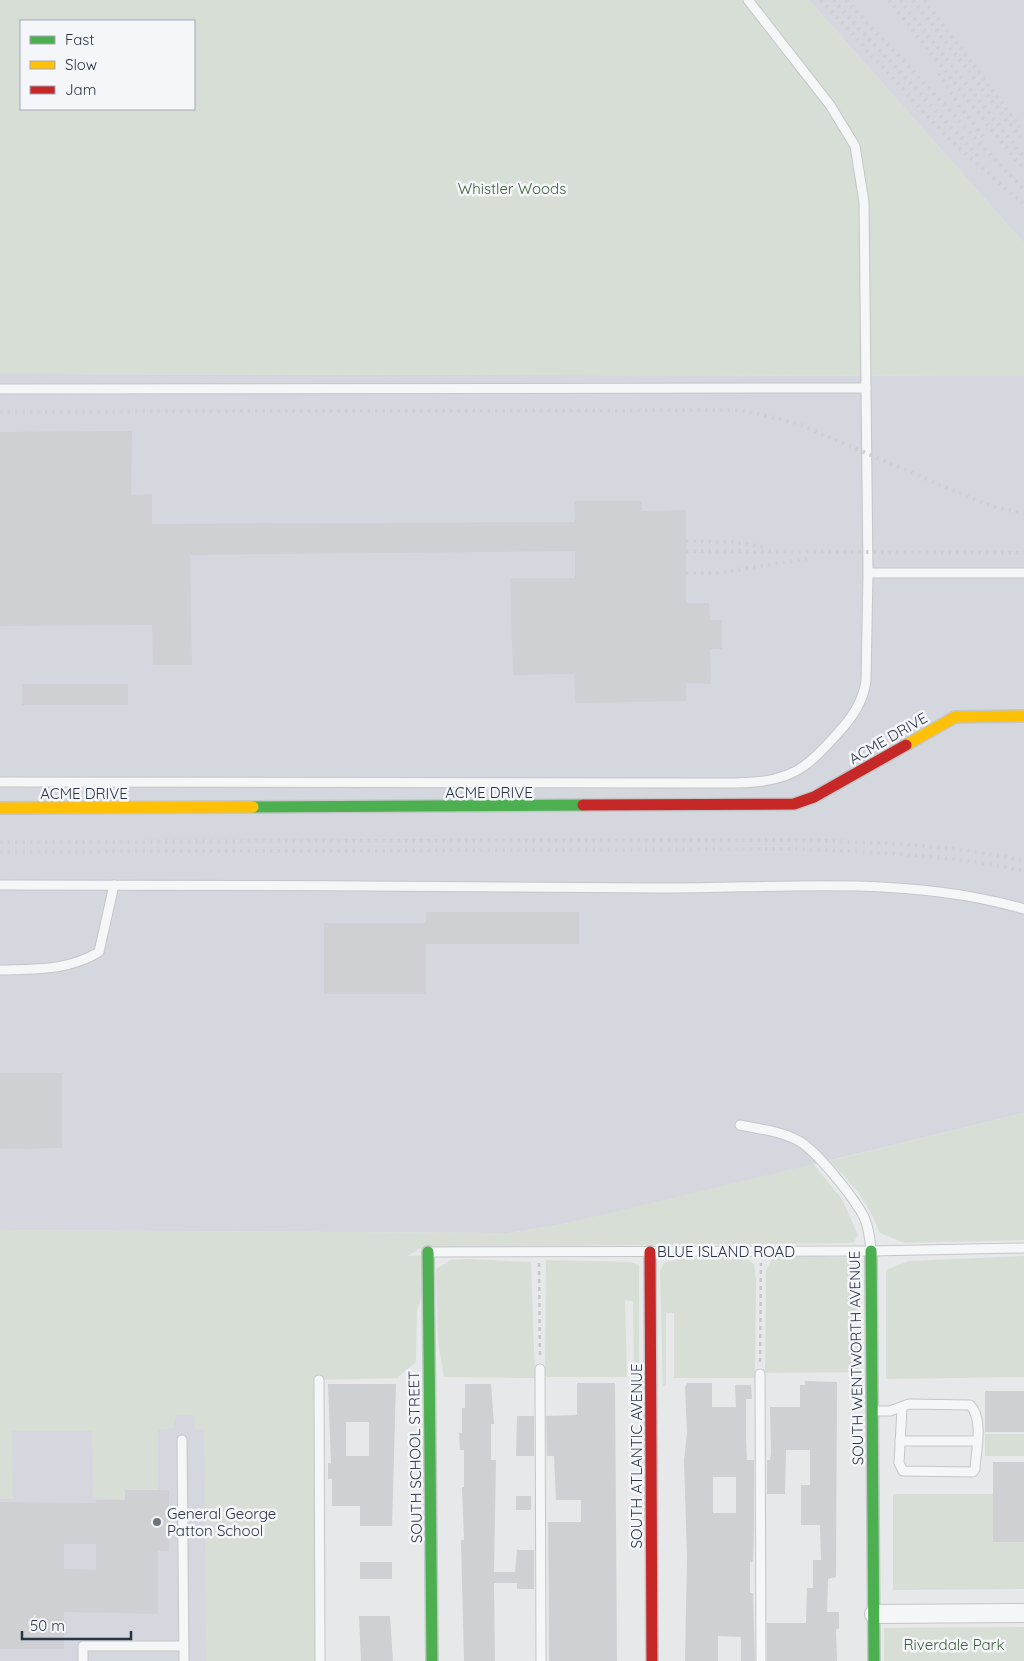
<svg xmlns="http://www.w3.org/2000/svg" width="1024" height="1661" font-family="Quicksand,sans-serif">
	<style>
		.built { fill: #d4d7dd }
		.green { fill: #d6ded6; fill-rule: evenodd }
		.building { fill: #ced0d3; fill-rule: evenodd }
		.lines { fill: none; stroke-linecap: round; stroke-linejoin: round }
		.lane-casing { stroke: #c4c6c8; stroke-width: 11 }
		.street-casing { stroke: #c4c6c8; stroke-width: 20 }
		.fast-casing { stroke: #c4c6c8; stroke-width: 14 }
		.slow-casing { stroke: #c4c6c8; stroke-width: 14 }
		.jam-casing { stroke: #c4c6c8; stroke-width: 14 }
		.path { stroke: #c5c6ca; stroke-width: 2.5; stroke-dasharray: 4 4; stroke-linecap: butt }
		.lane { stroke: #f5f6f7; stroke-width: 9 }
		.street { stroke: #f5f6f7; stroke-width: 18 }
		.fast { stroke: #4caf50; stroke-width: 11 }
		.slow { stroke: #ffc107; stroke-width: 11 }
		.jam { stroke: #c62828; stroke-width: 11 }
		.rail { stroke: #cecfd2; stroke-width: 4; stroke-dasharray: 2.5 5; stroke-linecap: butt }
		.poi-dot { fill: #6c737f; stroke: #f4f6f9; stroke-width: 2 }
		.labels { text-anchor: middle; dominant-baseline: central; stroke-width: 5; stroke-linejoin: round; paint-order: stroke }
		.park-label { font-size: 15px; fill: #3f6138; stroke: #f4f6f9 }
		.street-label { font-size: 15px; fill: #2b3445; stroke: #f4f6f9 }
		.poi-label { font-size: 15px; fill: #2b3445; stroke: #f4f6f9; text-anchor: start }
	</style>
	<rect width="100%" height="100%" fill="#e6e8ea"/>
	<g class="built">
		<path d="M809,0H1024V243Z"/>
		<path d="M0,374L1024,376V1113L652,1204L568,1223L509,1233L0,1230Z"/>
		<rect x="0" y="1383" width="314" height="278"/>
	</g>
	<g class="green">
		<path d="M0,0H809L1024,243V376L0,374ZM21,21H194V109H21Z"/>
		<path d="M1024,1113V1240L905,1243L880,1233C867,1200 854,1185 829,1161Z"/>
		<path d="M813,1164L842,1199L858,1235L853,1243L442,1247L419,1249L408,1256L434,1255L417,1311L416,1362L397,1378L314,1380L316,1661H206L204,1430H197L194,1426L193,1415H177L173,1428L158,1430V1490H126L125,1500L93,1498L92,1431H12L13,1499H0V1230L509,1233L568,1223Z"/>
		<path d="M785,1255L855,1258L857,1264L859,1372L765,1373L766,1270L772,1259Z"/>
		<path d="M1024,1256V1377L886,1379V1270L909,1261Z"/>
		<path d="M684,1258L747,1259L754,1264L756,1279L755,1378H674V1313H666V1386H663L660,1271L665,1262Z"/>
		<path d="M467,1259L531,1262L535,1378L444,1377L438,1341L436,1269L450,1260Z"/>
		<path d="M546,1260L630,1262L639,1265V1378L634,1377L633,1301L625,1300L627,1377H545Z"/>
		<rect x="985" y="1434" width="39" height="22"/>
		<path d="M893,1494H993V1542H1024V1589L893,1590Z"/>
		<path d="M1024,1627V1661H884V1628Z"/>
	</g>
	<g class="building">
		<path d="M132,431L131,495L152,494V524L575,522L574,501H642V511L686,510V603H709L710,620H722V649H710L711,684L686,683V701L575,703L574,674L513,675L510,578H575V551L190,555L192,665H153L152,625L0,626V432Z"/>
		<rect x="22" y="684" width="106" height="21"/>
		<path d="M426,912H579V944H426V994H324V923H426Z"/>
		<path d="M0,1073H62V1148L0,1149Z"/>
		<path d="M805,1381L837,1382L836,1577L828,1579L827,1612H839V1629H836L837,1661H767V1623H806L807,1588H813V1560H821L820,1525H801V1485H810V1450H786L785,1494H767V1460H770L771,1453L770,1407H800V1385H805Z"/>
		<path d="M577,1383H615L617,1661H549L548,1522H581V1500H556L554,1456H547L546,1416L577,1415Z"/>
		<path d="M687,1383H712V1407H736L735,1385H751L752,1399H746V1440L747,1460H754V1528L753,1562H750V1593H753L755,1661H741V1637L718,1636V1661H685L687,1556L684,1460L687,1433L685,1387ZM713,1477H736V1513H713Z"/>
		<path d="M328,1384H396L392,1526H360V1506H332V1479H328V1463H331ZM346,1422H369V1456H346Z"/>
		<path d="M465,1384H491L494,1424H491V1460H496L494,1572H515L517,1550H534V1589H517V1583H494L495,1661H464L461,1540H464L462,1487H464V1450H460L459,1433H462V1408H465Z"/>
		<rect x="985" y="1391" width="39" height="41"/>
		<path d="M517,1416H534V1456H516Z"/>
		<rect x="993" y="1462" width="31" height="80"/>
		<path d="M125,1490H169V1551H158V1614L64,1612V1649H0V1502L96,1503V1500H125ZM64,1544H96V1570L64,1569Z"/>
		<rect x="516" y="1496" width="15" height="14"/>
		<rect x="360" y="1562" width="32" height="17"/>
		<path d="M359,1616H390L393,1661H361Z"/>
	</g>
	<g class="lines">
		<g class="lane-casing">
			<g id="lane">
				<path d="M748,0L830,105L855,146L864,202L868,573"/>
				<path d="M0,389L866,388"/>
				<path d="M0,782L703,783C735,783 777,786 804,766C817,757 827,745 837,734C852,718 863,702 866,681L868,573H1024"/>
				<path d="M0,885C218,884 437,887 655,888C777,889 905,874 1024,909"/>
				<path d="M0,970C36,969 67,971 99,952L114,885"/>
				<path d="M740,1125C759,1129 781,1131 799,1141C818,1152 854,1198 864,1217C869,1228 870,1239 871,1251"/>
				<path d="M431,1252L871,1251L1024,1248"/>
				<path d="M540,1369L541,1661"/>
				<path d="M760,1374L761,1661"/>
				<path d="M319,1380L320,1661"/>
				<path d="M873,1411H890L909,1404L970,1405C984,1419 976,1450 975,1469L973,1472L903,1471L899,1463L902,1408"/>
				<path d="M182,1440L184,1661"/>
				<path d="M900,1441H976"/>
				<path d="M83,1661V1646H183"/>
			</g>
		</g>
		<g class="street-casing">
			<path id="street" d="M874,1614L1024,1613"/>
		</g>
		<g class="fast-casing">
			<g id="fast">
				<path d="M253,807L583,805"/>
				<path d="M871,1251L874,1661"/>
				<path d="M428,1252L432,1661"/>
			</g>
		</g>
		<g class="slow-casing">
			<g id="slow">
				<path d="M906,745L955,717L1024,716"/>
				<path d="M0,808L253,807"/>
			</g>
		</g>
		<g class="jam-casing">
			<g id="jam">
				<path d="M583,805L794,804L814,797L906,745"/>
				<path d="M650,1252L652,1661"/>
			</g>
		</g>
		<g class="path">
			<path d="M539,1263L540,1358"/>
			<path d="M760,1362L761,1263"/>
		</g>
		<use href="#lane" class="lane"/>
		<use href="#street" class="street"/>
		<use href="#fast" class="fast"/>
		<use href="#slow" class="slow"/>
		<use href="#jam" class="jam"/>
		<g class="rail">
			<path d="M821,0L946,136L1022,203"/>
			<path d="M833,0L980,158"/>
			<path d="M846,0L1024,190"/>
			<path d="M889,0L1024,170"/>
			<path d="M900,0L1024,157"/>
			<path d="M913,0L1024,142"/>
			<path d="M924,0L1020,127"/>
			<path d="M939,73L959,105L985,139"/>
			<path d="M0,412L741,410L796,423L985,504L1024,514"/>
			<path d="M686,541L732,542L764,547"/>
			<path d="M686,551L1024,553"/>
			<path d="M686,573H719L810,558"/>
			<path d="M0,842L785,840C865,842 945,843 1024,861"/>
			<path d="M0,852L792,849C870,852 947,854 1024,871"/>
		</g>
	</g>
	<circle class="poi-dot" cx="157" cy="1522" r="5"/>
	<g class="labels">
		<g class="park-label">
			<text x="512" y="188">Whistler Woods</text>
			<text x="954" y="1644">Riverdale Park</text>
		</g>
		<g class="street-label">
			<text transform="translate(888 738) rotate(-30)">ACME DRIVE</text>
			<text x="489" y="792">ACME DRIVE</text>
			<text x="84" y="793">ACME DRIVE</text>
			<text x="726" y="1251">BLUE ISLAND ROAD</text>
			<text transform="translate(856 1358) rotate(-91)">SOUTH WENTWORTH AVENUE</text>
			<text transform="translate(636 1456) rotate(-90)">SOUTH ATLANTIC AVENUE</text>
			<text transform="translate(415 1457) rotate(-91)">SOUTH SCHOOL STREET</text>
		</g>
		<g class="poi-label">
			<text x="167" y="1513">General George<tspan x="167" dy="17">Patton School</tspan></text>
		</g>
	</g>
	<rect x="20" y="20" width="175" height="90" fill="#f4f6f9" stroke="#a4a8b1"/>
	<rect x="30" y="36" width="25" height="8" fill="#4caf50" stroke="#a4a8b1"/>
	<text x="65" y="45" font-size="15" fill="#2b3445">Fast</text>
	<rect x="30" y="61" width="25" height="8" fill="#ffc107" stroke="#a4a8b1"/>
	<text x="65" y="70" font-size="15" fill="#2b3445">Slow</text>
	<rect x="30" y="86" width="25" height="8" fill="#c62828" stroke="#a4a8b1"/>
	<text x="65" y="95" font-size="15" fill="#2b3445">Jam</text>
	<path d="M22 1631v8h109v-8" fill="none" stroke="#2b3445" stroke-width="2.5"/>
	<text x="30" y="1631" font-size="15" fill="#2b3445" stroke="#f4f6f9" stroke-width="4" paint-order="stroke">50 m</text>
</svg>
